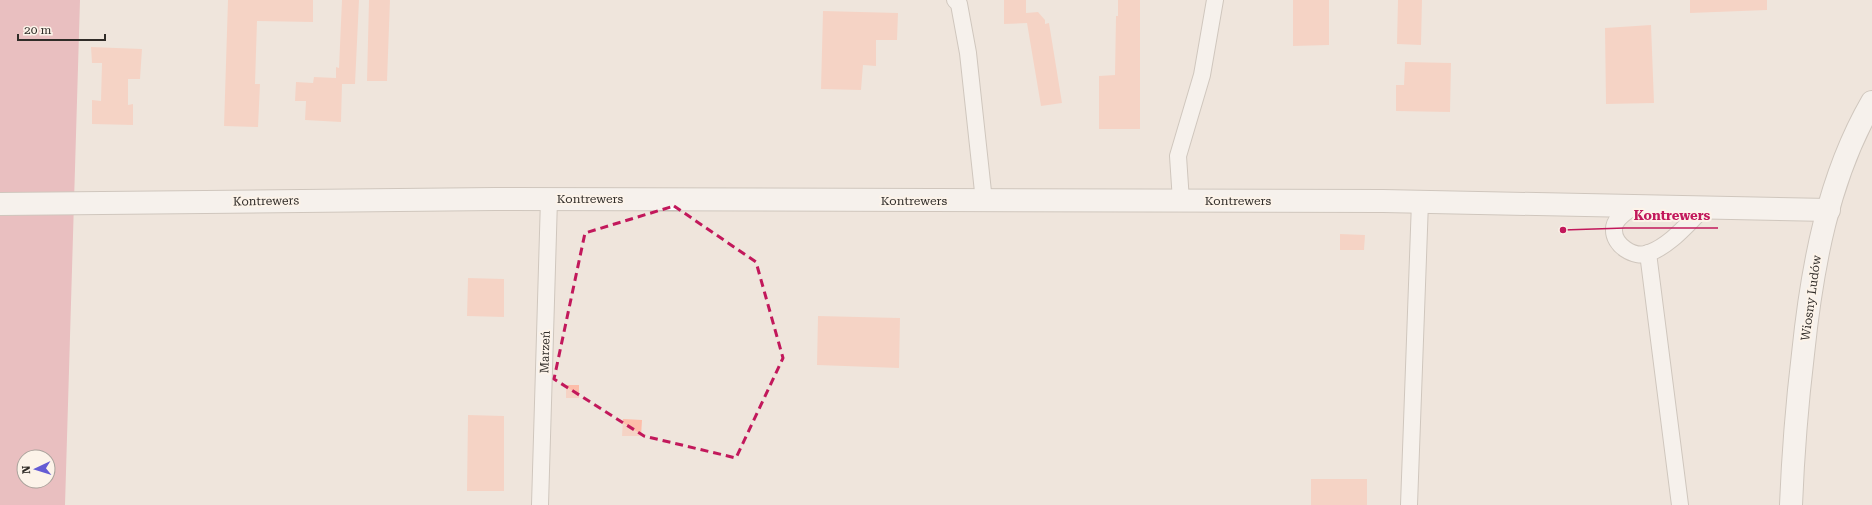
<svg xmlns="http://www.w3.org/2000/svg" width="1872" height="505" font-family="'Roboto Serif',serif">
	<style>
		.forest { fill: #e2909d; fill-rule: evenodd }
		.building { fill: #fdbda9 }
		.lines { fill: none; stroke-linecap: round; stroke-linejoin: round }
		.lane-casing { stroke: #aaa198; stroke-width: 18 }
		.street-casing { stroke: #aaa198; stroke-width: 24 }
		.secondary-casing { stroke: #aaa198; stroke-width: 24 }
		.lane { stroke: #fff; stroke-width: 16 }
		.street { stroke: #fff; stroke-width: 22 }
		.secondary { stroke: #fff; stroke-width: 22 }
		.marked { fill: none; stroke: #c2185b; stroke-width: 3; stroke-dasharray: 8 5; stroke-linejoin: round }
		.labels { text-anchor: middle; dominant-baseline: central; stroke-width: 4; stroke-linejoin: round; paint-order: stroke }
		.street-label { font-size: 12px; fill: #302c28; stroke: #fcf3e9 }
		.leader { fill: none; stroke: #c2185b; stroke-width: 1.5 }
		.callout-dot { fill: #c2185b; stroke: #fcf3e9; stroke-width: 1.5 }
		.callout-label { font-size: 13px; text-anchor: middle; font-weight: bold; fill: #c2185b; stroke: #fcf3e9; stroke-width: 4; stroke-linejoin: round; paint-order: stroke }
	</style>
	<rect width="100%" height="100%" fill="#efe5dc"/>
	<path class="forest" d="M0,0H80L65,505H0ZM24,457H48V481H24Z"/>
	<g class="building">
		<path d="M228,0H313V22L257,21L255,84H260L258,127L224,126Z"/>
		<path d="M342,0H359L355,84H342L341,122L305,120L306,101H295L296,82L313,83L314,77L336,78V67L339,68Z"/>
		<path d="M369,0H390L387,81H367Z"/>
		<path d="M1004,0H1026V13L1038,12L1045,20V24L1049,23L1062,103L1041,106L1027,23L1004,24Z"/>
		<path d="M1118,0H1140V129H1099V76L1115,75L1116,16H1118Z"/>
		<path d="M1293,0H1329V45L1293,46Z"/>
		<path d="M1398,0H1422L1421,45L1397,44Z"/>
		<path d="M1690,0H1767V10L1690,13Z"/>
		<path d="M823,11L898,13L897,40H876V66L863,65L861,90L821,89Z"/>
		<path d="M1651,25L1654,103L1606,104L1605,28Z"/>
		<path d="M91,47L142,49L140,79H128V105L133,104V125L92,124V100L101,101L102,63H92Z"/>
		<path d="M1405,62L1451,63L1450,112L1396,111V85H1404Z"/>
		<path d="M1340,234L1365,235L1364,250H1340Z"/>
		<path d="M468,278L504,279V317L467,316Z"/>
		<path d="M818,316L900,318L899,368L817,365Z"/>
		<rect x="566" y="385" width="13" height="13"/>
		<path d="M468,415L504,416V491H467Z"/>
		<path d="M623,419L642,420L641,436H622Z"/>
		<rect x="1311" y="479" width="56" height="26"/>
	</g>
	<g class="lines">
		<g class="lane-casing">
			<g id="lane">
				<path d="M955,0L959,4L968,53L984,201"/>
				<path d="M1181,201L1178,156L1202,75L1215,0"/>
				<path d="M1634,206C1627,212 1614,218 1614,229C1613,245 1634,259 1649,253C1671,245 1688,223 1704,208"/>
				<path d="M1648,253L1680,505"/>
				<path d="M540,505L549,199"/>
				<path d="M1409,505L1420,202"/>
			</g>
		</g>
		<g class="street-casing">
			<path id="street" d="M0,204L495,199L1383,201L1829,210"/>
		</g>
		<g class="secondary-casing">
			<path id="secondary" d="M1791,505C1793,454 1797,404 1803,354C1812,267 1828,178 1872,102"/>
		</g>
		<use href="#lane" class="lane"/>
		<use href="#street" class="street"/>
		<use href="#secondary" class="secondary"/>
	</g>
	<path d="M0 0H1872V505H0ZM674,206L756,262L783,358L736,458L644,436L554,379L585,233Z" fill="#efe5dc" fill-opacity=".55" fill-rule="evenodd"/>
	<path class="marked" d="M674,206L756,262L783,358L736,458L644,436L554,379L585,233Z"/>
	<g class="labels">
		<g class="street-label">
			<text x="590" y="199">Kontrewers</text>
			<text transform="translate(266 201) rotate(-1)">Kontrewers</text>
			<text x="914" y="201">Kontrewers</text>
			<text x="1238" y="201">Kontrewers</text>
			<text transform="translate(1811 298) rotate(-82)">Wiosny Ludów</text>
			<text transform="translate(545 352) rotate(-88)">Marzeń</text>
		</g>
	</g>
	<path class="leader" d="M1563 230L1625 228H1718"/>
	<circle class="callout-dot" cx="1563" cy="230" r="4"/>
	<g class="callout-label">
		<text x="1672" y="220">Kontrewers</text>
	</g>
	<g transform="translate(36 469) rotate(266)"><circle r="19" fill="#fcf3e9" stroke="#aaa39c"/>
	<path d="M0-3L7 15L0 10L-7 15Z" fill="#645bd4"/>
	<text y="-6" font-size="11" font-weight="bold" text-anchor="middle" fill="#302c28">N</text>
	</g>
	<path d="M18 34v6h87v-6" fill="none" stroke="#302c28" stroke-width="2"/>
	<text x="24" y="34" font-size="12" fill="#302c28" stroke="#fcf3e9" stroke-width="3" paint-order="stroke">20 m</text>
</svg>
